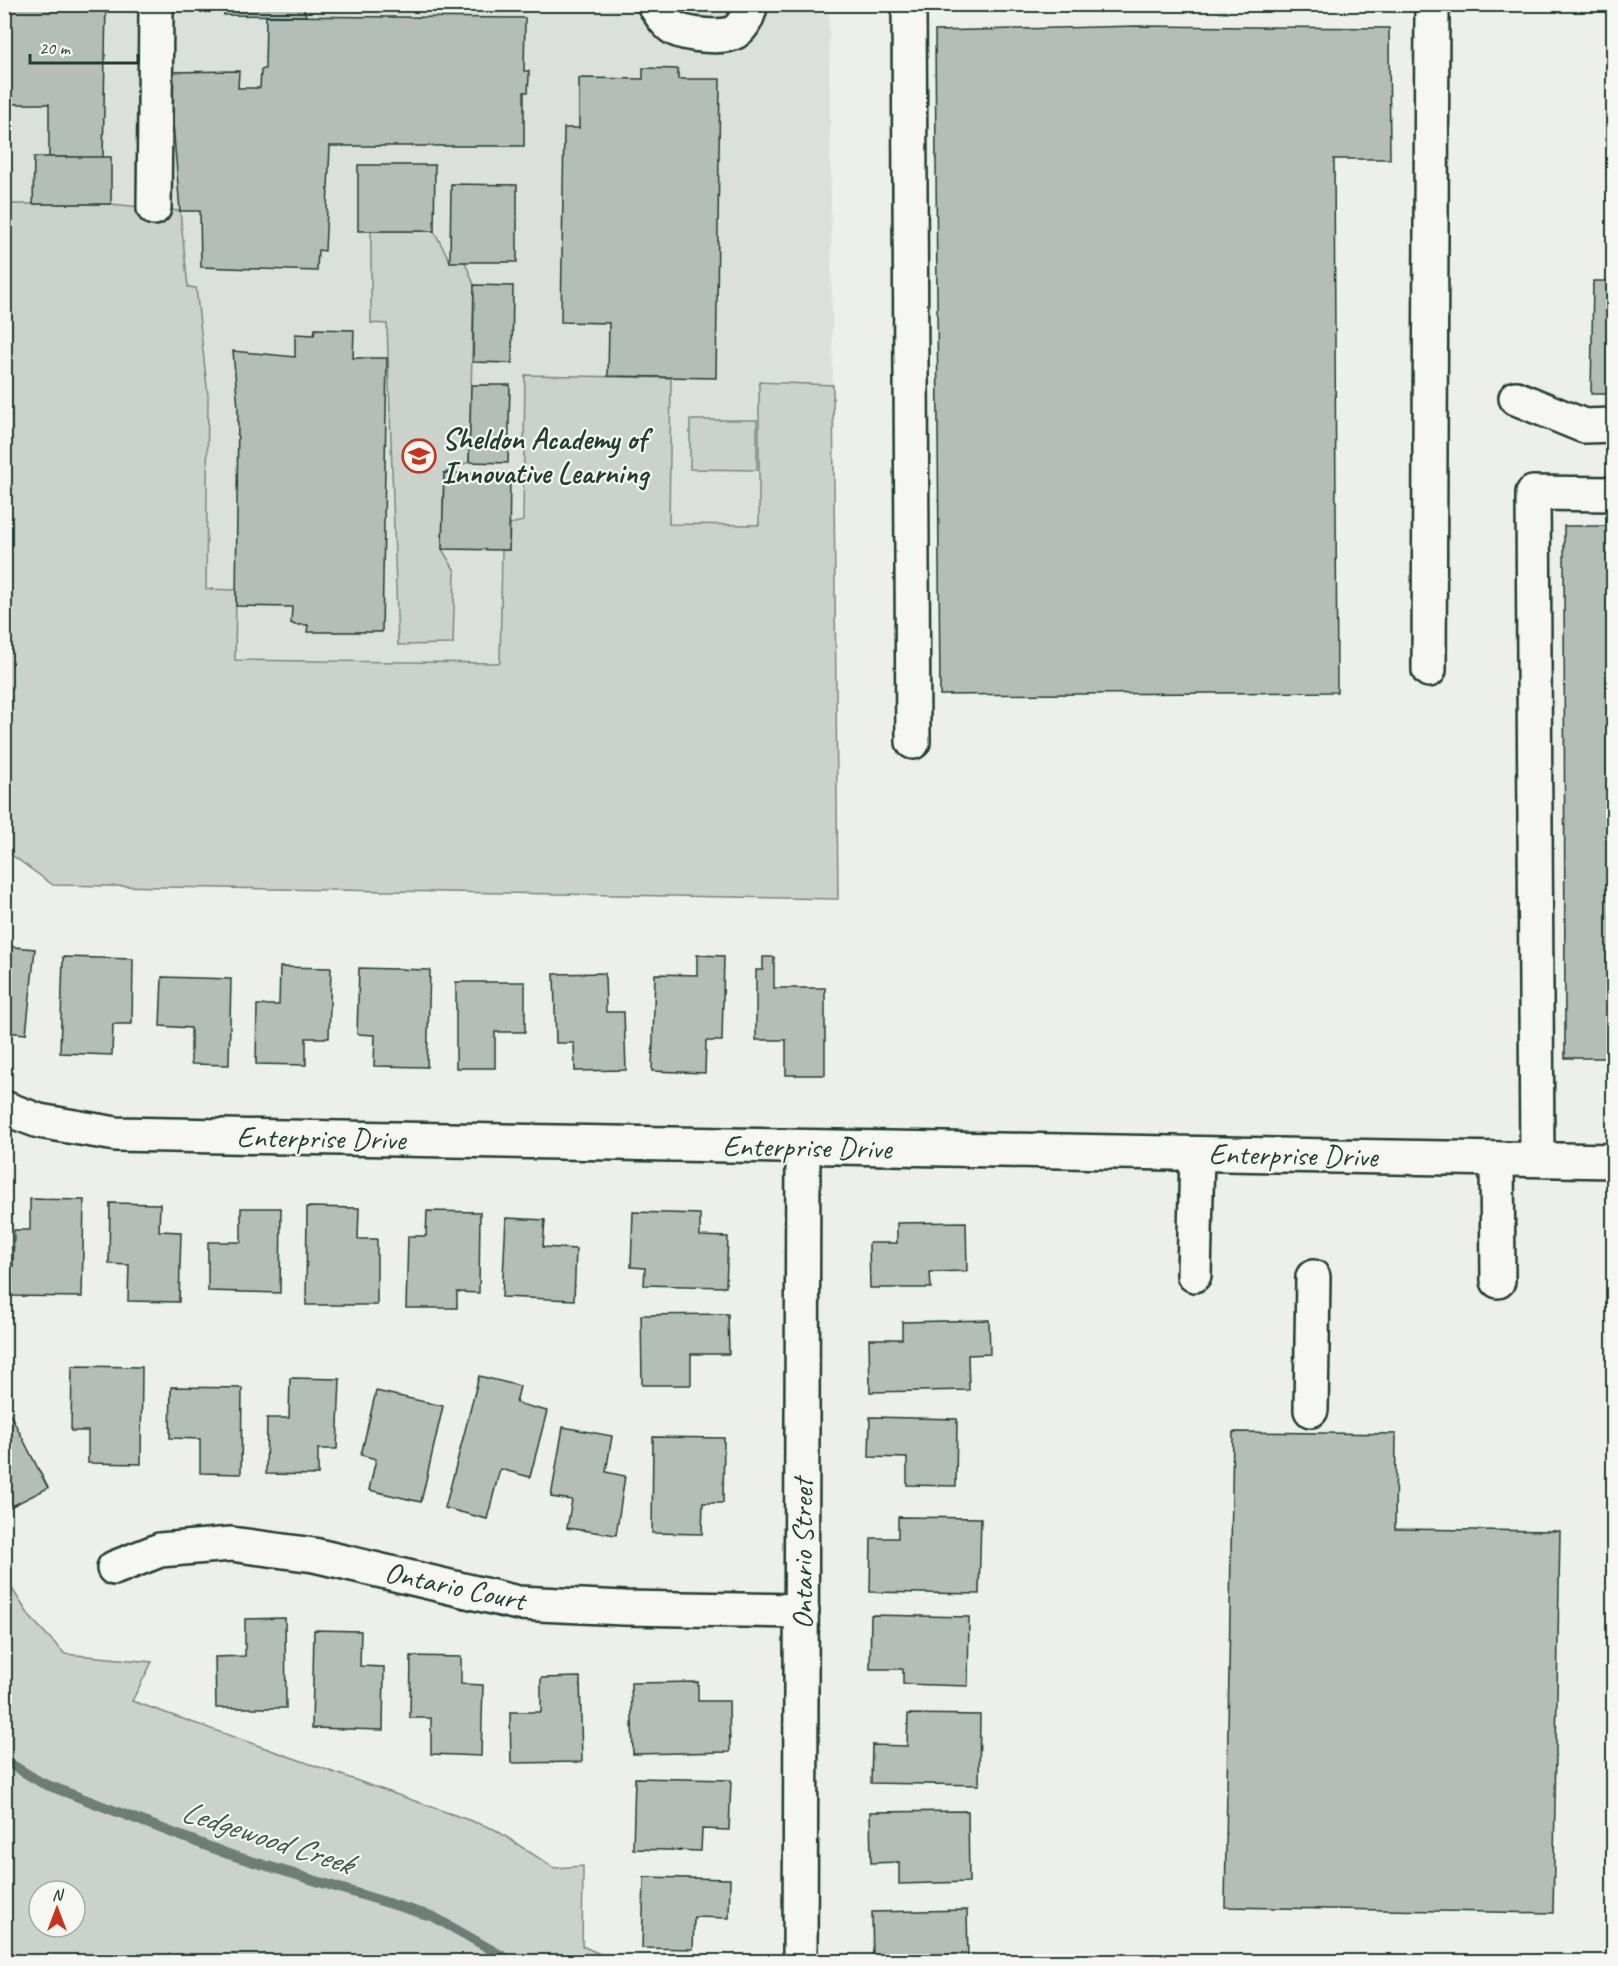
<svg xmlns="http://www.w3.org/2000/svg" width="1618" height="1966" font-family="Caveat,sans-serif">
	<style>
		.built { fill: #dce0db }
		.green { fill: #cbd2cc; stroke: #758880; stroke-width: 1.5; fill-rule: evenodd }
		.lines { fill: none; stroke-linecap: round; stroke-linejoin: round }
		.stream { stroke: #6c7e77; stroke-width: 10 }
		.building { fill: #b4bdb8; stroke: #1f3d34; stroke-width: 1.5 }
		.minor-casing { stroke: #1f3d34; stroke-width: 38 }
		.minor { stroke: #f6f6f2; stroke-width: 33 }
		.labels { text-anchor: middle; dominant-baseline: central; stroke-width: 4.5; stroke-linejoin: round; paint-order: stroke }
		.poi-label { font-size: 30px; font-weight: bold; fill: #1f3d34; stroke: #f6f6f2; text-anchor: start }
		.street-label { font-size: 30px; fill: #1f3d34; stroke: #f6f6f2 }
		.water-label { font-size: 32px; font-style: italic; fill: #3f5850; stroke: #f6f6f2 }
	</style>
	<rect width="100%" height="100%" fill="#edefea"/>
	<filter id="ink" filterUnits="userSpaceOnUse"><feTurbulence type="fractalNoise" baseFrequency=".0167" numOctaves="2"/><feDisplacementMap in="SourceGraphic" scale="12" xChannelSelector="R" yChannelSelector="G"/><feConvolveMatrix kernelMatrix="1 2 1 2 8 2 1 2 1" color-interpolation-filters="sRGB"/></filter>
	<g filter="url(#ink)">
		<path class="built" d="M5,5H829L838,899L53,885L5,850Z"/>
		<g class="green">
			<path d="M5,204H111L180,211L188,287L196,288L208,396L206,589L236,590L235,660L500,663L502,550H509L510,524L523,521L525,375L671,378L669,524L759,525V382L833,385L838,899L53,885L5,850Z"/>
			<path d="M371,231H434L450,261L465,262L474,285L469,462L444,473L442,549L455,571L453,644L398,645L387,324L371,323Z"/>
			<path d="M690,420H757V470L690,469Z"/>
			<path d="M4,1576L30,1617L65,1654L152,1662L132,1701L494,1829L554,1868L583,1866L582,1946L616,1961H15L4,1955ZM39,1891H75V1927H39Z"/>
		</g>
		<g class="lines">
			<path class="stream" d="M4,1760L42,1783L228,1854L434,1917L513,1962"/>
		</g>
		<g class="building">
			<path d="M4,4H106L103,158L49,157V104H4Z"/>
			<path d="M223,4H303L306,16L224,15Z"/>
			<path d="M266,16L525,18L524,71H529V76L528,92H524V146H330L325,251L318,250L317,271L201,267L200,211H180L169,72L239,71L238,88H260L261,70L265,69Z"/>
			<path d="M1137,26L1389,28L1390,159H1334L1337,692L940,695L935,31Z"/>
			<path d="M643,68L678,69V79H720L716,378L608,376L609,323L561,322L564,128H579V78L643,79Z"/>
			<path d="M34,157H111V204H33Z"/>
			<path d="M358,165H435L434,231H358Z"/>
			<path d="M451,184L517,185V262H450Z"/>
			<path d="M1593,281H1614V394H1591Z"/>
			<path d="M474,285L513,286L512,363L473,362Z"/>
			<path d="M315,329L354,330L353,358H387L382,632H307L308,625H295L291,623L292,607L236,606L238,408L233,351L295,357V334L314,335Z"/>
			<path d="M471,385H510L508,463L469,462Z"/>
			<path d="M444,473L510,474L509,550L442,549Z"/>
			<path d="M1564,526H1614V1058H1565Z"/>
			<path d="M4,946L35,949L26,1034L4,1032Z"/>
			<path d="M697,955L724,956L722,1041H706L705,1073L652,1071L655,974L697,975Z"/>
			<path d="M63,957L133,959L132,1024H113L112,1055L60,1053Z"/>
			<path d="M763,957H774V988H825V1075H786V1040H756V970H763Z"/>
			<path d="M280,967L331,968L329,1038H306V1065L256,1064L257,1005H279Z"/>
			<path d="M359,968L430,970L427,1067L374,1066L375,1035L357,1034Z"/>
			<path d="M605,973L606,1012H624L626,1070L575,1071L574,1043H556L554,974Z"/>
			<path d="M162,977L231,979L229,1065L191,1064V1028L160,1026Z"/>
			<path d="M456,982H525V1032H495V1068H456Z"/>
			<path d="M30,1199L84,1200L82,1297L12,1296L14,1230H30Z"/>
			<path d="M110,1203L160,1204L159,1231L181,1232L179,1302L128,1301L129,1265L109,1264Z"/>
			<path d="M307,1207L359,1208L358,1239H377V1305H306Z"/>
			<path d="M241,1208H281L280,1293L208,1291V1242H241Z"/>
			<path d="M427,1211L480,1212L479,1293L457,1292V1308H406L408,1236H426Z"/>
			<path d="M633,1212L700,1214V1236L728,1237L726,1287L644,1285L645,1268L631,1267Z"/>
			<path d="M506,1218L545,1220L543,1247L576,1249L574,1300L502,1297Z"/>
			<path d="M966,1222L967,1271L930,1272L931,1288H870L869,1243H897V1223Z"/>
			<path d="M728,1314L729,1354H691V1385H642L641,1315Z"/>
			<path d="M989,1320L990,1354L968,1355L969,1390L870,1392L869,1339H902V1322Z"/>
			<path d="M72,1366L142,1367L141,1464L88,1463V1431H71Z"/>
			<path d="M479,1376L520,1386L516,1403L547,1411L530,1477L500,1469L487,1519L445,1508Z"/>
			<path d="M290,1378L340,1379L337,1449H318V1475L266,1474L267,1418H289Z"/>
			<path d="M171,1387L242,1388L241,1474L200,1473V1439L170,1438Z"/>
			<path d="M376,1391L443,1406L421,1502L369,1490L376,1459L361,1455Z"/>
			<path d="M4,1402L48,1488L4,1510Z"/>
			<path d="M870,1417L957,1419L956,1486L907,1485V1458L869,1457Z"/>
			<path d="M563,1427L612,1436L606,1472L625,1476L616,1535L567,1528L572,1500L551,1497Z"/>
			<path d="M1233,1432L1396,1434L1395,1529L1560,1531L1553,1913L1225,1907Z"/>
			<path d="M653,1437L724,1438L723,1503H703L702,1534L652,1533Z"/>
			<path d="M898,1517L981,1518L979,1594L870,1592L871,1538H898Z"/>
			<path d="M871,1615L969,1617L968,1686L903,1684V1669H870Z"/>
			<path d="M285,1618L286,1708H216L215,1657L245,1656V1619Z"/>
			<path d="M314,1630L361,1631L360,1666L384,1667L383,1730L312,1728Z"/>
			<path d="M411,1656L461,1657V1684L483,1685L481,1756L431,1754V1718H410Z"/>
			<path d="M580,1677L582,1762L511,1763L510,1712H541V1678Z"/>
			<path d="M698,1682V1701H729L730,1752L633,1754L631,1683Z"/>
			<path d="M908,1714L980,1715L979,1785L871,1783L872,1745L907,1746Z"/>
			<path d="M635,1778L731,1780L729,1830L702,1829L701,1851L633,1849Z"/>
			<path d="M968,1811L969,1882L899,1884V1862L871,1863L870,1812Z"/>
			<path d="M644,1877L730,1879L729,1918L694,1917L693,1949L642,1948Z"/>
			<path d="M967,1910L968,1962L873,1961L872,1912Z"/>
		</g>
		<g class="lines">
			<g class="minor-casing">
				<g id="minor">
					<path d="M654,4C660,13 666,24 675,29C688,35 723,39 735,32C745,25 748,15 751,4"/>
					<path d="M909,4L913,742"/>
					<path d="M154,208L156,9L158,4"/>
					<path d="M1516,398L1584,426L1614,425"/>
					<path d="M1429,670L1432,4"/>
					<path d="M4,1108L39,1121L116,1134L1614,1161"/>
					<path d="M1497,1159L1498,1281"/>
					<path d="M1537,1159L1533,493L1614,494"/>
					<path d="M1194,1275L1197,1154"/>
					<path d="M1311,1410L1313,1277"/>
					<path d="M114,1568L160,1550L231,1544L314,1555L518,1603L624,1608L802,1611"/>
					<path d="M800,1962L803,1147"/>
				</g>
			</g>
			<use href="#minor" class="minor"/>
		</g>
	</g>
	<defs>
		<g id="school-ring" transform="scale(1.725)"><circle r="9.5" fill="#f6f6f2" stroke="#c8321e" stroke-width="1.5"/><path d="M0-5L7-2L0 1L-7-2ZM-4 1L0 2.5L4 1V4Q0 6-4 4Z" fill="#c8321e"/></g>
	</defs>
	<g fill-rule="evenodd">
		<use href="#school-ring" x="419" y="456"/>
	</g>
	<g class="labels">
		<g class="poi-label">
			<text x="442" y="439">Sheldon Academy of<tspan x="442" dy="34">Innovative Learning</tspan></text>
		</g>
		<g class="street-label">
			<text transform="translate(321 1138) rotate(1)">Enterprise Drive</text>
			<text transform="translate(807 1147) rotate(1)">Enterprise Drive</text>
			<text transform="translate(1293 1155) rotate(1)">Enterprise Drive</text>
			<text transform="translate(802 1554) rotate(-90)">Ontario Street</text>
			<text transform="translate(455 1586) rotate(12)">Ontario Court</text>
		</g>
		<g class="water-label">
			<text transform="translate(267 1837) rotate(18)">Ledgewood Creek</text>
		</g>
	</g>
	<rect width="1618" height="1966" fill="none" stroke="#f6f6f2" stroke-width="24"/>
	<rect x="12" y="12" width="1594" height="1942" fill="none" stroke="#1f3d34" stroke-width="2" filter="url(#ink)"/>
	<g transform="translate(57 1909)"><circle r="28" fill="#f6f6f2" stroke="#a0aca6" stroke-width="1.5"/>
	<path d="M0-4.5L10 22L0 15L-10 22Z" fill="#c8321e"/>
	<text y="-9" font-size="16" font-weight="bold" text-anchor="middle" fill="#1f3d34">N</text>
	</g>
	<path d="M30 54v9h108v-9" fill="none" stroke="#1f3d34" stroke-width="3"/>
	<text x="39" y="54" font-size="18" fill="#1f3d34" stroke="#f6f6f2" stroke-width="4.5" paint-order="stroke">20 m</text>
</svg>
